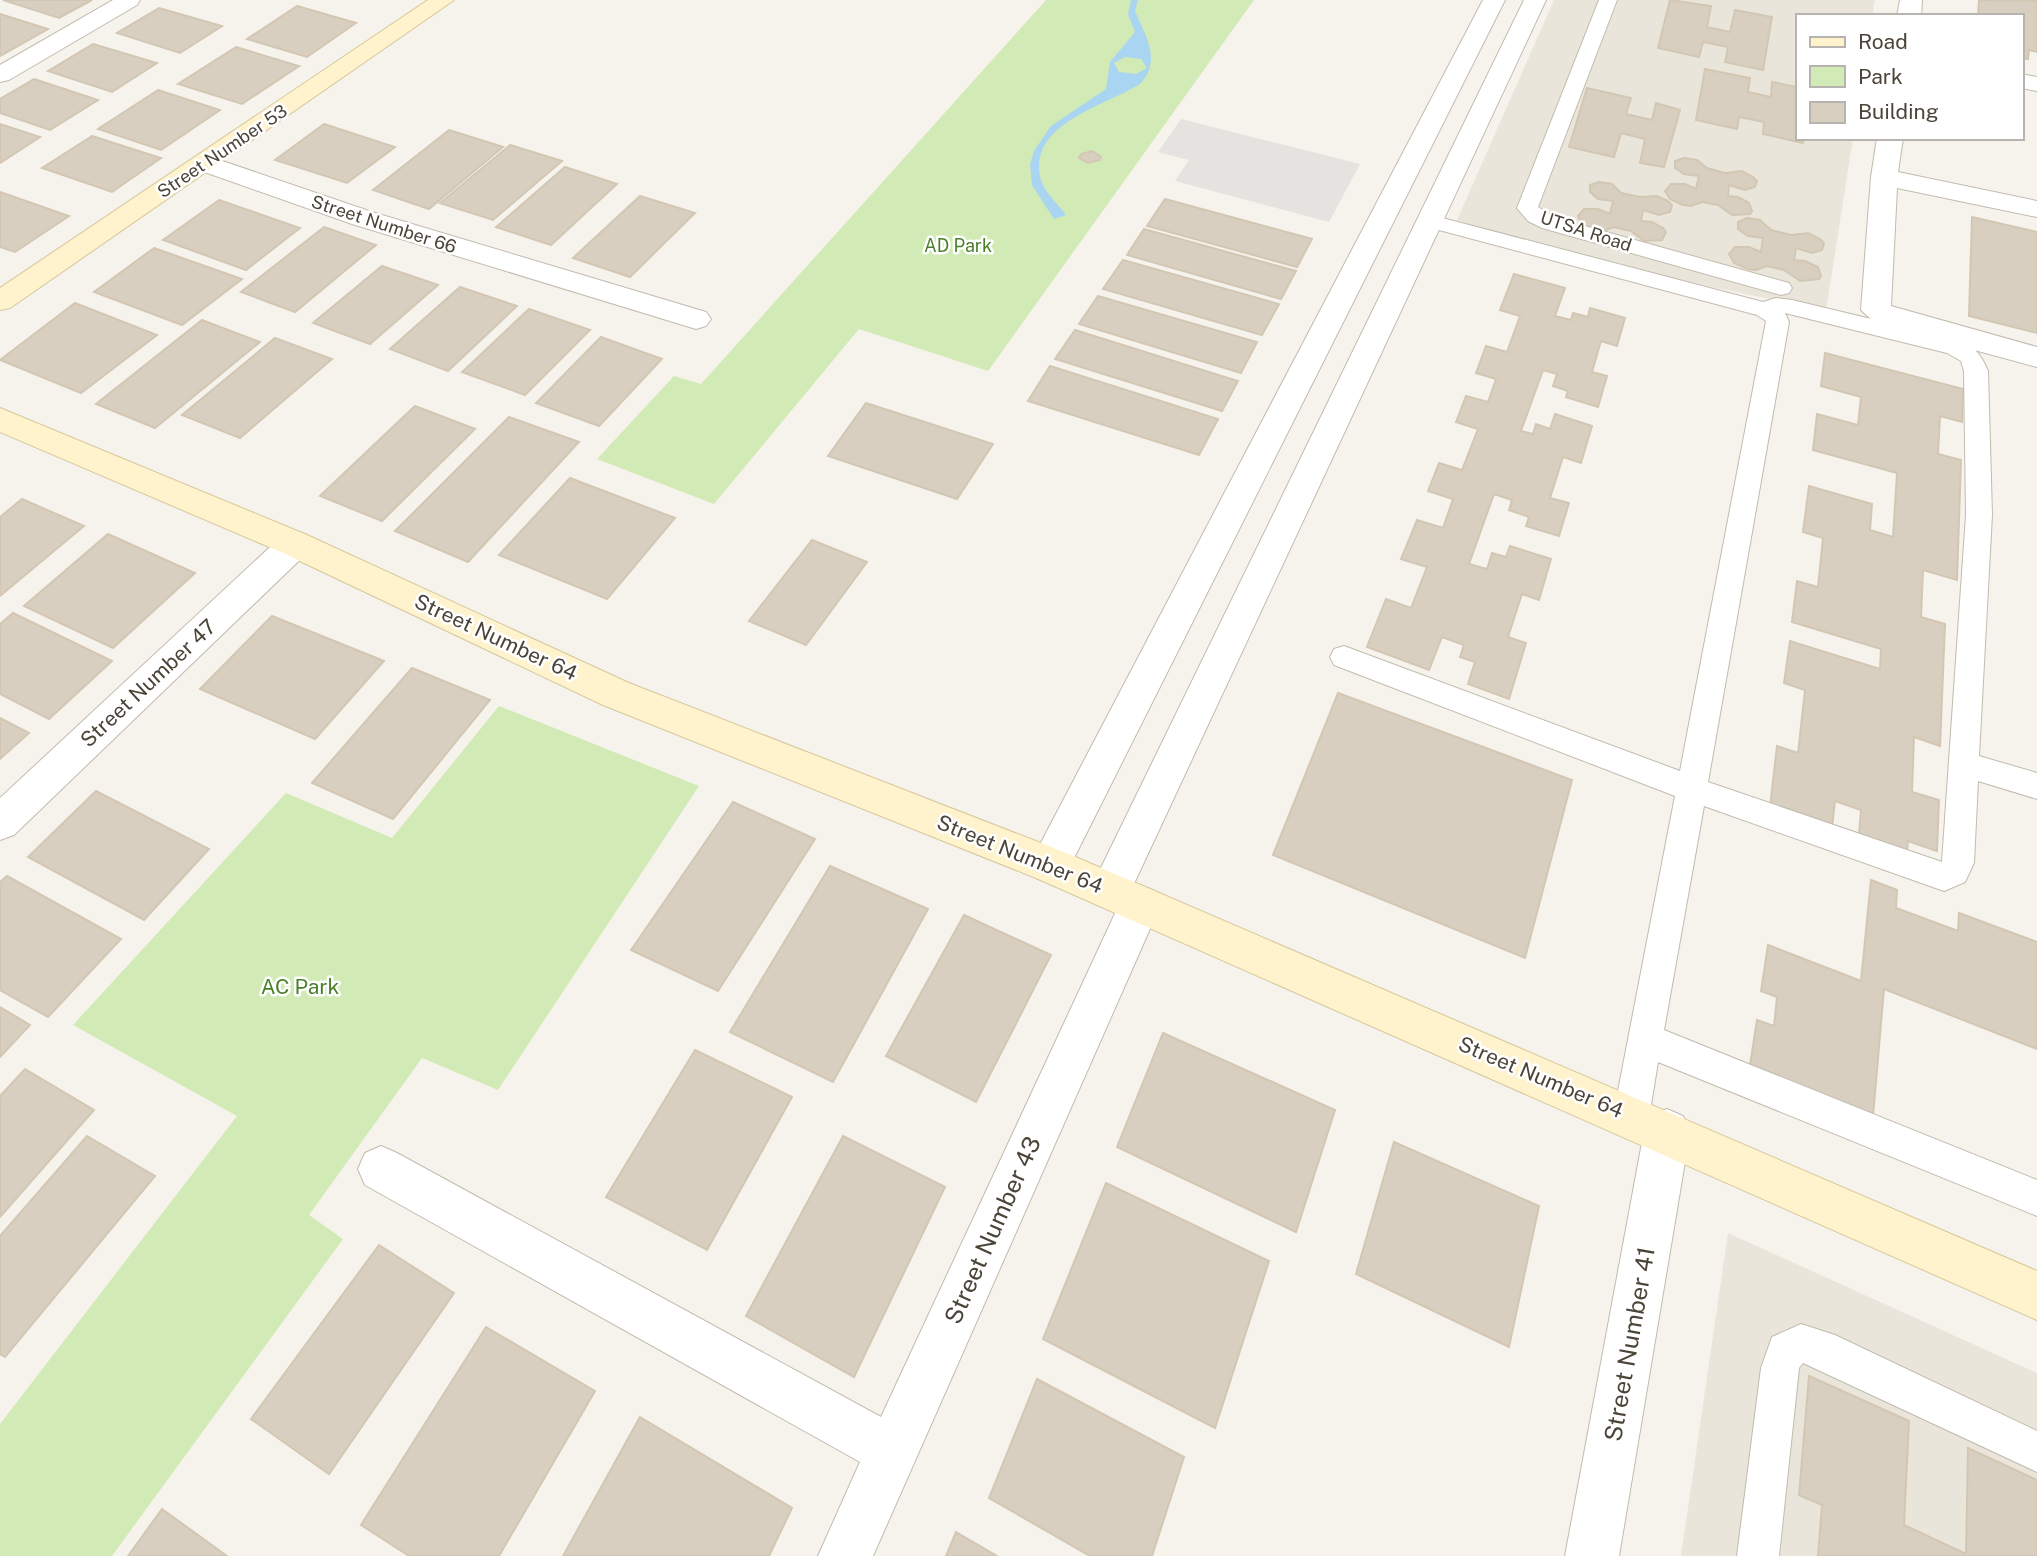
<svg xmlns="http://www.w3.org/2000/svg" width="2037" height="1556" font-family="'Public Sans',sans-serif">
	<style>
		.residential { fill: #eae5da }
		.green { fill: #d2eab5 }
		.parking { fill: #e5e3e0 }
		.water { fill: #a9d4f2; fill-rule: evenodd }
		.building { fill: #d8cfc1; stroke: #d3c7b4; stroke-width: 2 }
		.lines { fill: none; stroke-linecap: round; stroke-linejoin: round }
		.lane-casing { stroke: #c2bbae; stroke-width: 2 }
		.street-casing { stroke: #c2bbae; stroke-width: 2 }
		.secondary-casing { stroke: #d6c79b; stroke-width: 2 }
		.lane { fill: #fff; fill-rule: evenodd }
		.street { fill: #fff; fill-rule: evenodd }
		.secondary { fill: #fff3cd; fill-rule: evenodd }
		.labels { text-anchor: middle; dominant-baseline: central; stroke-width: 5; stroke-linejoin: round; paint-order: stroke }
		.far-street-label { font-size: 18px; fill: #4b4439; stroke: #fff }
		.far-park-label { font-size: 18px; fill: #4a7f2a; stroke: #fff }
		.street-label { font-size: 21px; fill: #4b4439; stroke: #fff }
		.park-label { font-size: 21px; fill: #4a7f2a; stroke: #fff }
		.near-street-label { font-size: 24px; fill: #4b4439; stroke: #fff }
	</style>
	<rect width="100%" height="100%" fill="#f6f3ec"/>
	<g class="residential">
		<path d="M1554,0H1875L1872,16H1797V138H1853L1826,311L1618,267L1457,220Z"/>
		<path d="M1728,1233L2037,1373V1556H1681Z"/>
	</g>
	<g class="green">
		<path d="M1046,0H1254L988,371L859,329L714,504L597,459L674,376L701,384Z"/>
		<path d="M499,706L699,786L498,1090L422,1058L309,1215L343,1239L112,1556H0V1424L237,1116L73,1025L286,793L392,838Z"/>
	</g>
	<path class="parking" d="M1181,119L1360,164L1329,222L1175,181L1189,160L1158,152Z"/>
	<path class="water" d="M1131,0H1138L1135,11C1146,37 1162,61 1140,84C1105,106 1026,124 1041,180C1044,192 1059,205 1066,215L1054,219L1032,185L1030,164L1034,151L1051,126L1106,89L1110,62L1135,32L1128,14ZM1125,57L1141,59L1147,68L1136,74L1119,72L1114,63Z"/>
	<g class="building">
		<path d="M3,0H92L59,18Z"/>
		<path d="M1670,0L1711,6L1707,27L1730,32L1735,10L1772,17L1763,70L1725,62L1728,47L1703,42L1699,57L1658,48Z"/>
		<path d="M1979,0L2037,1V52L2029,50L2028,59L2021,58V16H1978Z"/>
		<path d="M297,6L356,23L307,57L247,39Z"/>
		<path d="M159,8L222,26L180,53L117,33Z"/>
		<path d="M0,14L48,29L0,56Z"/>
		<path d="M93,44L157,63L112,92L48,71Z"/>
		<path d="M236,47L299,66L242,104L178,84Z"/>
		<path d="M1705,69L1750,78L1748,92L1771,97L1772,82L1797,87V138H1803V143L1763,134L1764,122L1739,117L1737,129L1696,120Z"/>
		<path d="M34,79L98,100L50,130L0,113V99Z"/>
		<path d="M1587,88L1631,98L1626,114L1652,120L1656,103L1680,110L1664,167L1640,163L1645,139L1621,133L1614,157L1569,147Z"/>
		<path d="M158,90L220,110L161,150L98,129Z"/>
		<path d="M0,124L40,137L0,163Z"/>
		<path d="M324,124L395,147L347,183L275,160Z"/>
		<path d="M449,130L503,147L429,209L373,190Z"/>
		<path d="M92,136L161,158L112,192L42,168Z"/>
		<path d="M510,145L562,161L493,220L440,203Z"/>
		<path d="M1092,151L1101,157L1100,160L1088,163L1079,158L1081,154Z"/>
		<path d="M1684,158L1697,160L1707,168L1725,173L1742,171L1753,177L1757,181L1755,187L1745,190L1729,185L1728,196L1738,197L1749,203L1752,211L1750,214L1732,215L1718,205L1702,202L1691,206L1683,205L1670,199L1665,191L1671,184H1685L1696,189L1699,176L1684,174L1675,168V161Z"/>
		<path d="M565,167L617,184L551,245L496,227Z"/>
		<path d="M1599,182L1612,184L1621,193L1640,197L1657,196L1668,201L1672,205L1670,212L1659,215L1643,210L1641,221L1652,222L1663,228L1666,232L1662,240L1644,241L1631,231L1614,227L1603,231L1582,225L1578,216L1584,209H1598L1610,214L1613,201L1598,199L1590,192V185Z"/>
		<path d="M0,192L69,216L15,252L0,247Z"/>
		<path d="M640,196L695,213L630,277L573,258Z"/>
		<path d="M1165,199L1312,239L1297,267L1147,226Z"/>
		<path d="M219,200L300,228L246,270L163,240Z"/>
		<path d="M1972,217L2037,232V333L1969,316Z"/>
		<path d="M1747,218L1760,220L1771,230L1791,235L1808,233L1820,239L1824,243L1822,250L1812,253L1796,248L1794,260L1805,261L1818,267L1821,276L1819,279L1800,281L1784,270L1767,266L1756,270L1748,269L1734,263L1729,254L1735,247H1749L1761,252L1763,238L1748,236L1738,229V222Z"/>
		<path d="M324,227L376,245L295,312L241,292Z"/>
		<path d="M1144,229L1296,271L1281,299L1127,255Z"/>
		<path d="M154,248L242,279L182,325L94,292Z"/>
		<path d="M1123,260L1279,304L1262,335L1103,289Z"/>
		<path d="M382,266L438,285L370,344L313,323Z"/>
		<path d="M1514,274L1565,288L1555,316L1571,320L1573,313L1588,317L1590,308L1625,318L1617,346L1601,341L1592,372L1607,376L1598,407L1566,397L1568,391L1553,386L1557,374L1543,370L1521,431L1533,434L1536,424L1550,429L1555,414L1592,426L1581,463L1563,457L1550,498L1569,503L1559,536L1526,526L1529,517L1509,510L1512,500L1494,494L1469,564L1487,569L1492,553L1506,557L1510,546L1551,559L1539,600L1522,594L1508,637L1526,643L1509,699L1468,684L1475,662L1460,657L1464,645L1442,637L1429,670L1367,647L1386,599L1411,608L1427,567L1401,559L1417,520L1443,528L1453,499L1428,491L1439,463L1462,470L1478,429L1456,422L1466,396L1488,402L1496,379L1476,373L1486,346L1507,352L1520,316L1500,310Z"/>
		<path d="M460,287L517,306L448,371L390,349Z"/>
		<path d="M1098,296L1257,342L1241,373L1079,324Z"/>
		<path d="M75,303L157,335L81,393L0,360Z"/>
		<path d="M529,309L590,330L525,395L462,372Z"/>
		<path d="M202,320L260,342L155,428L96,404Z"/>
		<path d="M1075,330L1238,381L1222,411L1055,359Z"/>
		<path d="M601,337L662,359L599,426L536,403Z"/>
		<path d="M275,338L332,359L240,438L182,415Z"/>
		<path d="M1825,353L1963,389L1962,422L1940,416L1938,454L1961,460L1957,580L1923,570L1921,617L1945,624L1940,746L1914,737L1912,792L1939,800L1937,851L1908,841L1906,862L1858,845L1861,810L1835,801L1831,836L1769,815L1777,746L1798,753L1805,690L1784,683L1790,641L1880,669L1881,649L1792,622L1797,581L1818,587L1823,538L1803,532L1809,486L1872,504L1870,530L1893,537L1897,473L1813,450L1817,414L1858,425L1861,397L1821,386Z"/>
		<path d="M1050,366L1218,419L1199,455L1028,401Z"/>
		<path d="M866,403L993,444L957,499L828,456Z"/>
		<path d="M415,406L475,429L382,521L320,496Z"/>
		<path d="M509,417L579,442L468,562L395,531Z"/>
		<path d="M570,478L675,518L607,599L499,555Z"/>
		<path d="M22,499L84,526L0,596V517Z"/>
		<path d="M108,534L195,573L113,648L24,606Z"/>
		<path d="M812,540L867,562L806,645L749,621Z"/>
		<path d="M13,613L112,661L49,719L0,694V624Z"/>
		<path d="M272,616L384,661L315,739L200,689Z"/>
		<path d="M412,668L490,700L393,819L312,783Z"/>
		<path d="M1338,693L1572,780L1525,958L1273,855Z"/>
		<path d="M0,718L29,733L0,759Z"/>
		<path d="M96,791L209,849L144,920L28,857Z"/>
		<path d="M733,802L815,839L718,991L631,950Z"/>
		<path d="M830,866L928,909L833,1082L730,1032Z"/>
		<path d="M7,876L121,939L48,1017L0,990V882Z"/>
		<path d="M1871,880L1897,890L1896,908L1958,931L1959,913L2037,942V1049L1884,989L1873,1116L1750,1065L1757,1020L1774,1026L1777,997L1761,991L1768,945L1861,981Z"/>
		<path d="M964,915L1051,955L976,1102L886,1056Z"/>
		<path d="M0,1007L30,1025L0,1057Z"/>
		<path d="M1163,1033L1335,1110L1296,1232L1117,1147Z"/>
		<path d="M695,1050L792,1097L707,1250L606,1197Z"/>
		<path d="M25,1069L94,1110L0,1217V1096Z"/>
		<path d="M87,1136L155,1176L5,1357L0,1354V1236Z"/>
		<path d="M843,1136L945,1187L854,1377L746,1316Z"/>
		<path d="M1394,1142L1539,1206L1509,1347L1356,1274Z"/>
		<path d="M1106,1183L1269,1261L1215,1428L1043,1339Z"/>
		<path d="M379,1245L454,1293L329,1474L251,1419Z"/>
		<path d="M486,1327L595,1391L499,1556H409L361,1525Z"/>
		<path d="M1809,1376L1909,1421L1904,1525L1966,1554L1968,1448L2037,1480V1556H1818L1822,1505L1799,1495Z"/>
		<path d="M1037,1379L1184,1457L1152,1556H1090L989,1498Z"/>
		<path d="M640,1417L792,1508L769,1556H563Z"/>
		<path d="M162,1509L227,1556H128Z"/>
		<path d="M956,1532L997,1556H946Z"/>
	</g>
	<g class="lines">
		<g class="lane-casing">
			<g id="lane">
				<path d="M1599,0H1617L1538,207L1556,218L1789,283L1792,288L1789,293L1781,295L1542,228L1528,221L1517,208Z"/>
				<path d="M1431,215L1763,302L1776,298L1792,300L1955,339C1973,344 1981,354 1988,371L1992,515L1979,756L2037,773V799L1978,781L1974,863L1965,882L1944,891L1704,806L1664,1030L2037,1180V1216L1658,1062L1649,1117L1643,1129L1631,1135L1619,1129L1613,1117L1675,796L1334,665L1330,657L1334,649L1344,646L1680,771L1766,321L1757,315L1424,226L1420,221L1424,216ZM1785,313L1947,353L1961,361L1964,371L1966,515L1942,862L1708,782L1789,322Z"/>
				<path d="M1801,1324L1835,1335L2037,1431V1472L1803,1363L1799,1368L1779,1556H1737L1761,1368L1772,1337Z"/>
			</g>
		</g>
		<g class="street-casing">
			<g id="street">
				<path d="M113,0H140L137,5L9,80L0,82V65Z"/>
				<path d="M1483,0H1505L1064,878L1050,883L1036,878L1030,865L1036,852Z"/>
				<path d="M1524,0H1546L1132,888L1140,885L1155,891L1161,904L873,1556H818L860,1462L365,1185L358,1169L365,1153L381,1146L397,1153L881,1417L1118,907L1110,910L1096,904L1090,891L1096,878Z"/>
				<path d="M1900,0H1922L1921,16H1897Z"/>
				<path d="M2021,74L2037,77V91L2021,88Z"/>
				<path d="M1877,138H1903L1898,172L2037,201V217L1897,188L1891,306L2037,347V367L1875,323L1861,310L1871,177Z"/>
				<path d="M205,155L372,212L706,312L711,319L706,326L696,329L352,224L196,169L192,163L196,157Z"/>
				<path d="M295,531L307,535L312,544L307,553L14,835L0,840V798L283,535Z"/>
				<path d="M1667,1109L1683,1116L1690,1132L1619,1556H1565L1644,1132L1651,1116Z"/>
			</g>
		</g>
		<g class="secondary-casing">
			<g id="secondary">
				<path d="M428,0H454L10,308L0,310V288Z"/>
				<path d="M0,408L307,535L629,683L1064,852L2037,1271V1320L1036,878L603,705L283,553L0,432Z"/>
			</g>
		</g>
		<use href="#lane" class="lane"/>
		<use href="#street" class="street"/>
		<use href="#secondary" class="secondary"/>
	</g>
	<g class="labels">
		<g class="far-street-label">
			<text transform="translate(222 151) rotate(-34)">Street Number 53</text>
			<text transform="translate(384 224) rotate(18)">Street Number 66</text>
			<text transform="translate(1586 231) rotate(18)">UTSA Road</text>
		</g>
		<g class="far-park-label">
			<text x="958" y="245">AD Park</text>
		</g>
		<g class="street-label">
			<text transform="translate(496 637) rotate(25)">Street Number 64</text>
			<text transform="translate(148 683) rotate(-43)">Street Number 47</text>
			<text transform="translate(1020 854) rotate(22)">Street Number 64</text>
			<text transform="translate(1541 1077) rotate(23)">Street Number 64</text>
		</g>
		<g class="park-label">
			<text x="300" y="986">AC Park</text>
		</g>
		<g class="near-street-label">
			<text transform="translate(992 1230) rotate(-66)">Street Number 43</text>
			<text transform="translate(1629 1344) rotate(-80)">Street Number 41</text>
		</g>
	</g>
	<rect x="1796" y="14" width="228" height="126" fill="#ffffff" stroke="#b7b4b0" stroke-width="2"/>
	<rect x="1810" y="37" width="35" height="10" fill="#fff3cd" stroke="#b7b4b0" stroke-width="2"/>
	<text x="1858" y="49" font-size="21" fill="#4b4439">Road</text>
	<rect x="1810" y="66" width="35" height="21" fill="#d2eab5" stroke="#b7b4b0" stroke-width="2"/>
	<text x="1858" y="84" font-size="21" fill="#4b4439">Park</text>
	<rect x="1810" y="102" width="35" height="21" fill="#d8cfc1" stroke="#b7b4b0" stroke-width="2"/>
	<text x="1858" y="119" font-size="21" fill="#4b4439">Building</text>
</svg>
